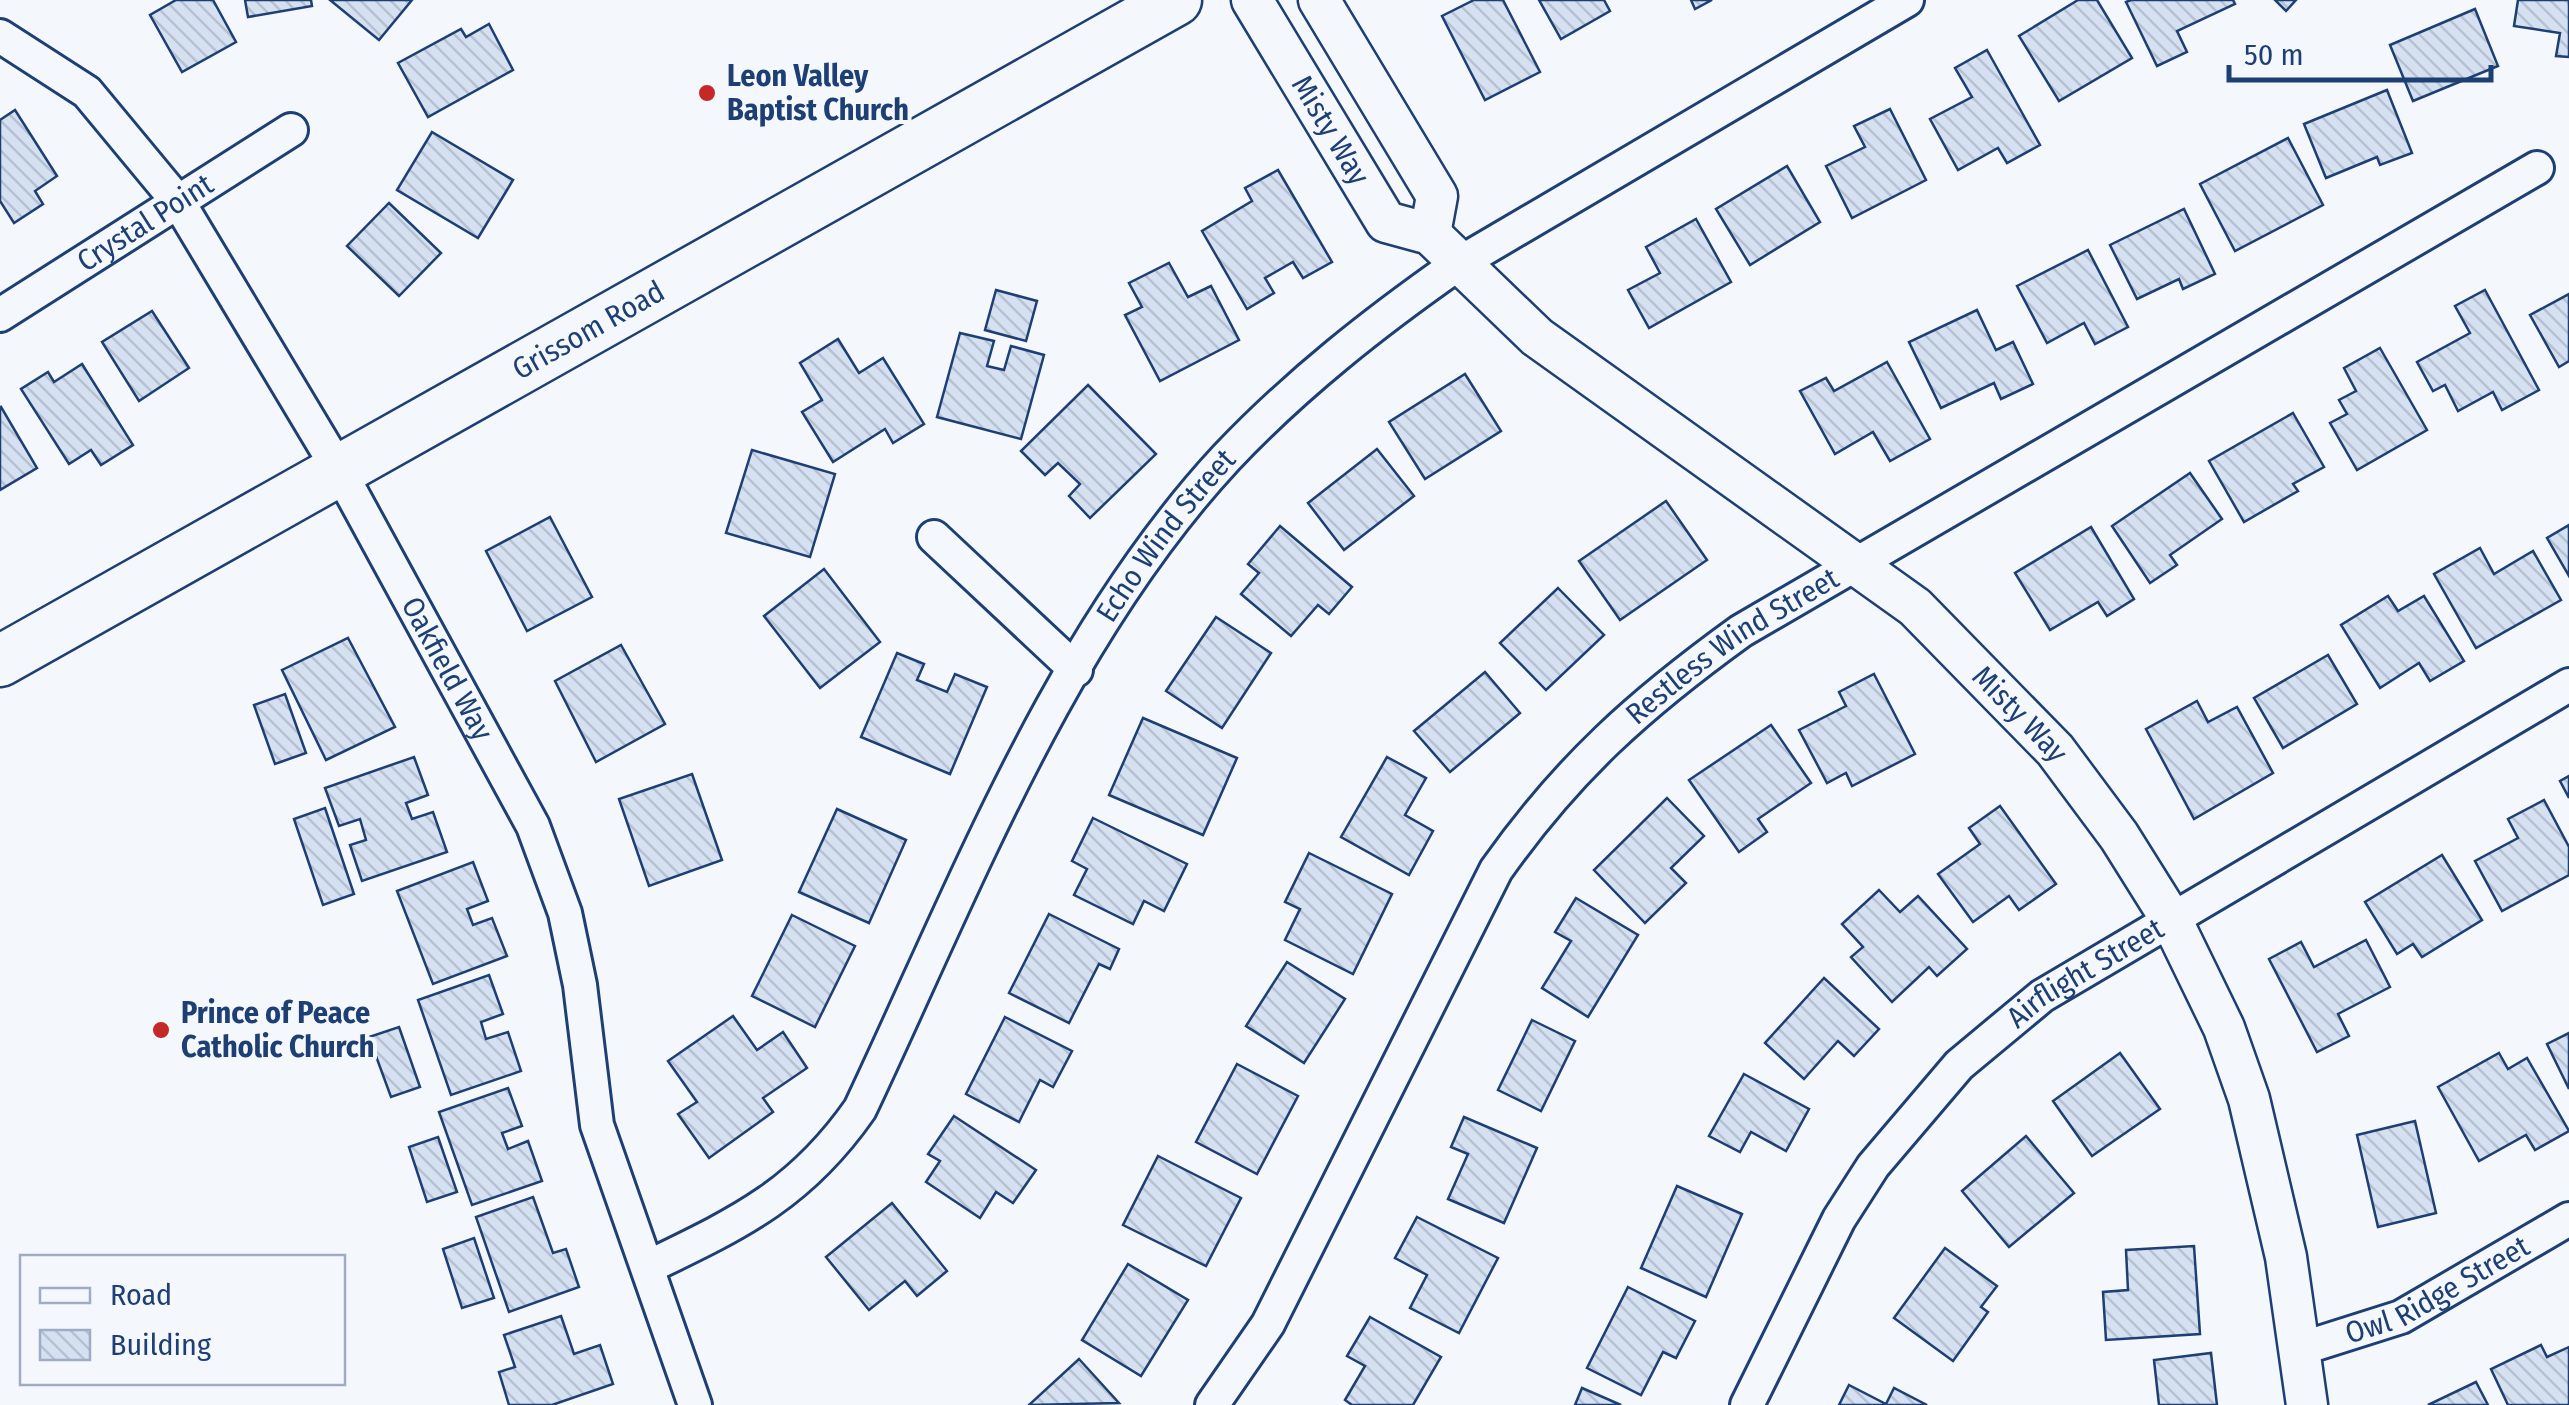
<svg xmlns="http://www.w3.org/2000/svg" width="2569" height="1405" font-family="'Fira Sans Condensed',sans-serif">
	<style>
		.building { fill: url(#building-back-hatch); stroke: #1d3f73; stroke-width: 2.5 }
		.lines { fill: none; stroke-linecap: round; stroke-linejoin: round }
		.minor-casing { stroke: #1d3f73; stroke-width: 38 }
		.tertiary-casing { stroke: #1d3f73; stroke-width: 45 }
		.primary-casing { stroke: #1d3f73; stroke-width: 55 }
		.minor { stroke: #f4f7fb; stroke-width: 32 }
		.tertiary { stroke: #f4f7fb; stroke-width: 40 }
		.primary { stroke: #f4f7fb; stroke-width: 50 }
		.poi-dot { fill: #c62828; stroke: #f4f7fb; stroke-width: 4 }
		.labels { text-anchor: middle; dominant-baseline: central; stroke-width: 8; stroke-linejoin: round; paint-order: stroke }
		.poi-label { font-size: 30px; font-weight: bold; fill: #1d3f73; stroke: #f4f7fb; text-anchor: start }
		.street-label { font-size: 30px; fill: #1d3f73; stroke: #f4f7fb }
	</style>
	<defs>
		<pattern id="building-back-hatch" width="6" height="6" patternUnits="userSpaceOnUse" patternTransform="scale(2.5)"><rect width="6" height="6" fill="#d5e0f0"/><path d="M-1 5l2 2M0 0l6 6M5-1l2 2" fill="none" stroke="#b6c1d1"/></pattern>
	</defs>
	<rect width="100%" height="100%" fill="#f4f7fb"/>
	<g class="building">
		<path d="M176,0H213L236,42L182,72L150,15Z"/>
		<path d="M245,0H311L312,6L248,17Z"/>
		<path d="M330,0H412L379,40Z"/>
		<path d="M1474,0H1503L1540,72L1485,100L1442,16Z"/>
		<path d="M1539,0H1604L1610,11L1561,39Z"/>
		<path d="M1691,0H1712L1695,9Z"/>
		<path d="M2078,0H2097L2132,58L2059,101L2019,36Z"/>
		<path d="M2131,0H2233L2235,4L2177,31L2187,52L2157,66L2126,2Z"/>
		<path d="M2275,0H2296L2286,11Z"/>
		<path d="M2518,0H2569V57L2556,56L2560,33L2514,26Z"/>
		<path d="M2475,9L2498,66L2413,101L2390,45Z"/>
		<path d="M489,24L513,70L428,117L398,63L461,29L466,37Z"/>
		<path d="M1987,50L2040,145L2007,163L1998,148L1958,170L1930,119L1972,97L1955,68Z"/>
		<path d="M2387,90L2412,153L2380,165L2377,157L2326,178L2304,124Z"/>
		<path d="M1890,109L1926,180L1852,218L1826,166L1865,147L1854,126Z"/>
		<path d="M15,110L57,176L35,191L43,204L14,223L0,201V120Z"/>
		<path d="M432,132L513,180L478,238L397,190Z"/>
		<path d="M2288,138L2323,205L2235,251L2200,184Z"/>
		<path d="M1787,166L1820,222L1750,265L1716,209Z"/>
		<path d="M1278,170L1332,262L1303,278L1293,262L1265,278L1274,293L1247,309L1202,231L1252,201L1245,188Z"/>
		<path d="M389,203L441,253L399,296L347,246Z"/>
		<path d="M2184,209L2215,274L2183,289L2179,279L2137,299L2110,245Z"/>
		<path d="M1696,219L1731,282L1649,328L1628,290L1660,273L1646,247Z"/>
		<path d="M2088,250L2128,327L2095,344L2084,323L2047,343L2017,286Z"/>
		<path d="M1169,263L1188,297L1211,286L1239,340L1160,381L1125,315L1142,307L1129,283Z"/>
		<path d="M996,290L1037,301L1026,341L985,330Z"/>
		<path d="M2485,290L2539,390L2502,410L2493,392L2458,411L2445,385L2433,391L2417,362L2470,333L2455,306Z"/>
		<path d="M2569,294V361L2559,367L2530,315Z"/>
		<path d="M1977,310L1996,350L2013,342L2033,384L2001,399L1994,383L1941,408L1909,342Z"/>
		<path d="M152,311L189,368L139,401L102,342Z"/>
		<path d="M960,333L994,341L987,366L1004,370L1011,346L1044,355L1021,439L937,417Z"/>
		<path d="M838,339L859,373L883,358L924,424L893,443L885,429L833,462L802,412L822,400L800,363Z"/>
		<path d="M2380,348L2427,430L2357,470L2330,423L2347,414L2339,400L2356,391L2344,368Z"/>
		<path d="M1887,362L1930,439L1890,461L1873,432L1835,454L1800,391L1826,378L1834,391Z"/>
		<path d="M82,364L133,445L101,465L91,450L69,464L21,389L48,372L54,382Z"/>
		<path d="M1465,374L1501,431L1425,479L1389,422Z"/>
		<path d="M1088,385L1156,454L1090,518L1069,496L1080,484L1058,463L1045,475L1021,451Z"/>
		<path d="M1,407L37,468L0,490V408Z"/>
		<path d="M2293,413L2324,467L2293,484L2298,491L2244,522L2209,461Z"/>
		<path d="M1377,449L1414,496L1344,550L1308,503Z"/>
		<path d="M752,450L835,474L810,557L726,533Z"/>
		<path d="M2190,473L2222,519L2170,555L2177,565L2150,583L2112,526Z"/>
		<path d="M1666,501L1707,560L1620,620L1579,561Z"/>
		<path d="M550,517L592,597L527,631L486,551Z"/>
		<path d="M2569,525V576L2547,538Z"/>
		<path d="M1280,526L1352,587L1329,614L1318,605L1291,636L1241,594L1259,573L1248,564Z"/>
		<path d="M2091,527L2134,599L2107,616L2098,602L2050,630L2015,573Z"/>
		<path d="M2480,548L2494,574L2533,551L2561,600L2476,648L2434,574Z"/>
		<path d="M824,569L880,642L820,688L764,616Z"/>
		<path d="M1558,588L1604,635L1546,690L1500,643Z"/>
		<path d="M2388,596L2398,611L2424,596L2464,661L2430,681L2419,663L2380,688L2341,625Z"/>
		<path d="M1216,617L1271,653L1222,728L1166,691Z"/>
		<path d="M348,638L395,727L326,760L282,670Z"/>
		<path d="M621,645L665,724L596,762L555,681Z"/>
		<path d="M897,653L924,664L917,680L947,692L955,674L987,687L950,774L861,737Z"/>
		<path d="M2328,655L2357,704L2283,748L2254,698Z"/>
		<path d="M1485,672L1520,713L1450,772L1414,731Z"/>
		<path d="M1874,674L1915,754L1852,786L1846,773L1827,783L1799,730L1846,706L1839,692Z"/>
		<path d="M285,694L306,753L275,764L254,705Z"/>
		<path d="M2197,701L2208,722L2237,707L2273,773L2194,819L2146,729Z"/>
		<path d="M1143,718L1237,758L1203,835L1109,795Z"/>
		<path d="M1771,725L1811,783L1758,819L1767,832L1739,852L1689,780Z"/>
		<path d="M414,757L428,795L406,803L412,819L433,812L447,852L362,881L350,845L366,840L360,819L339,826L325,788Z"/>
		<path d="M1387,757L1426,778L1405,815L1433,831L1409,875L1341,837Z"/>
		<path d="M692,774L722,860L649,886L619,799Z"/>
		<path d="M2569,776V798L2560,781Z"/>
		<path d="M1667,798L1704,836L1671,868L1686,883L1645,923L1594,870Z"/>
		<path d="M2544,800L2569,847V875L2502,911L2475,861L2518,838L2508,819Z"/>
		<path d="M2000,806L2056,884L2019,910L2009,896L1973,922L1938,874L1980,844L1969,828Z"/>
		<path d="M325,808L354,894L323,905L294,819Z"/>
		<path d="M837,809L906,840L869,923L799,892Z"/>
		<path d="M1093,818L1187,864L1164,911L1144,901L1133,924L1074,895L1087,869L1072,861Z"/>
		<path d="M1309,853L1392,894L1353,974L1285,940L1300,909L1285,902Z"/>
		<path d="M2442,855L2482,920L2422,957L2413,944L2397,954L2365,902Z"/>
		<path d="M473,862L488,901L467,909L473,925L492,918L507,956L433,984L397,891Z"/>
		<path d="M1879,890L1900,912L1918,896L1967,949L1937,976L1929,967L1892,1002L1851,957L1863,947L1842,924Z"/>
		<path d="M1576,898L1638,935L1588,1017L1542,988L1571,941L1555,932Z"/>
		<path d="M1049,914L1119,949L1110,969L1099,964L1069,1023L1009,993Z"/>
		<path d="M792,915L855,946L815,1027L752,996Z"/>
		<path d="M2366,940L2390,987L2338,1014L2349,1036L2317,1052L2269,959L2301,942L2314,967Z"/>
		<path d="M1287,962L1345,999L1304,1063L1246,1026Z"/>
		<path d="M489,975L503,1014L481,1022L486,1039L508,1032L521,1071L451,1095L418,1000Z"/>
		<path d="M1824,978L1879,1029L1854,1056L1838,1041L1804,1079L1765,1043Z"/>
		<path d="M733,1016L757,1050L783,1032L807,1068L763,1098L773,1112L709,1158L678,1114L697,1102L668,1061Z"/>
		<path d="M1005,1017L1072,1051L1053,1087L1040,1080L1019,1122L966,1094Z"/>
		<path d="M1532,1020L1575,1041L1541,1111L1498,1090Z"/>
		<path d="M399,1027L420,1087L391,1097L369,1037Z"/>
		<path d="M2569,1033V1089L2547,1044Z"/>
		<path d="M2120,1053L2160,1109L2092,1156L2053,1101Z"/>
		<path d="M2499,1053L2508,1069L2527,1058L2569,1131L2535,1150L2526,1135L2479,1161L2438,1087Z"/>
		<path d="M1237,1064L1298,1096L1257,1174L1196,1142Z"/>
		<path d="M1744,1074L1809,1109L1786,1151L1751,1132L1740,1152L1709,1136Z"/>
		<path d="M508,1088L522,1126L502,1133L508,1149L528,1141L542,1181L472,1205L439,1112Z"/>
		<path d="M954,1116L1036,1170L1013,1203L996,1192L980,1218L926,1182L940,1161L928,1154Z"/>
		<path d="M1464,1117L1537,1148L1504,1223L1448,1199L1468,1154L1451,1147Z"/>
		<path d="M2415,1121L2436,1213L2378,1227L2357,1135Z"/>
		<path d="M2026,1136L2074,1193L2009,1247L1962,1191Z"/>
		<path d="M438,1137L457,1192L427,1202L409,1147Z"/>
		<path d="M1158,1156L1241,1198L1206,1266L1123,1225Z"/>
		<path d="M1677,1186L1742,1214L1706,1297L1641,1268Z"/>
		<path d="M533,1197L553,1253L566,1249L579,1287L509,1312L476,1217Z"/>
		<path d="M892,1203L947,1271L917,1296L905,1281L869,1310L826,1257Z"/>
		<path d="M1417,1217L1498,1258L1459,1333L1410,1308L1427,1275L1395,1258Z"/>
		<path d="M474,1238L494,1298L462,1308L443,1249Z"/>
		<path d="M2194,1246L2200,1334L2106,1340L2103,1292L2128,1290L2126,1250Z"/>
		<path d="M1945,1248L1997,1286L1981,1307L1988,1312L1953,1361L1894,1318Z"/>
		<path d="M1128,1264L1188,1300L1141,1376L1082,1340Z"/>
		<path d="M1628,1287L1695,1321L1676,1358L1663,1352L1641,1395L1587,1368Z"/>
		<path d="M561,1316L574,1354L600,1345L613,1384L552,1405H509L499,1372L515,1367L504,1335Z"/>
		<path d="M1370,1317L1441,1357L1413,1405H1352L1345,1400L1365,1366L1347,1356Z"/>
		<path d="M2541,1345L2547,1357L2569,1347V1405H2508L2491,1369Z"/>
		<path d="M2211,1353L2217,1405H2159L2154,1360Z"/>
		<path d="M1079,1359L1119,1403L1029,1405Z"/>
		<path d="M2476,1382L2488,1405H2428Z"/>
		<path d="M1849,1385L1886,1404L1894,1388L1927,1405H1839Z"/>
		<path d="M1582,1388L1621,1405H1575Z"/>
	</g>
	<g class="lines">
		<g class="minor-casing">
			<g id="minor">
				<path id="s1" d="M0,36L87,92L179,203L339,470L533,826L565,913L580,985L597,1125L695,1405"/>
				<path id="s2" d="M0,315L291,130"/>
				<path d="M934,537L1076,670"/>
				<path id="s3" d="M648,1267C739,1223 800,1195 860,1109C964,889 1059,638 1226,458C1296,384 1375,322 1458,264L1907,0"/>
				<path id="s4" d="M2300,1349L2401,1317L2569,1219"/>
				<path id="s5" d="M1212,1405L1268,1324L1496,870C1568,768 1640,704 1741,631L2537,168"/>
				<path id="s6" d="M1747,1405L1839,1219L1873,1166L1959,1065L2042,996L2569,685"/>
			</g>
		</g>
		<g class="tertiary-casing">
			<g id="tertiary">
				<path id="s7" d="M1252,0L1386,222L1430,234L1537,337L1915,607L2055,750L2119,836L2171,919L2224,1028L2249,1099L2286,1257L2307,1405"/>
				<path d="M1319,0L1437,196L1430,234"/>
			</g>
		</g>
		<g class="primary-casing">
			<g id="primary">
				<path id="s8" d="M0,661L1176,0"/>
			</g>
		</g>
		<use href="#minor" class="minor"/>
		<use href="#tertiary" class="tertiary"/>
		<use href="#primary" class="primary"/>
	</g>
	<g class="poi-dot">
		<circle cx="707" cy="93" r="10"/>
		<circle cx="161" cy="1030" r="10"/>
	</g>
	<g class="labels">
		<g class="poi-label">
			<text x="727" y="76">Leon Valley<tspan x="727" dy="34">Baptist Church</tspan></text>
			<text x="181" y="1013">Prince of Peace<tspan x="181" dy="34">Catholic Church</tspan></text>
		</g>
		<g class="street-label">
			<text stroke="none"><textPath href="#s7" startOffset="152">Misty Way</textPath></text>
			<text stroke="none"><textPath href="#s2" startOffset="172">Crystal Point</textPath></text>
			<text stroke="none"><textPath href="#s8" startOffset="675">Grissom Road</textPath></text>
			<text stroke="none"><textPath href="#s3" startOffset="920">Echo Wind Street</textPath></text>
			<text stroke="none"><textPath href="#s5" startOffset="935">Restless Wind Street</textPath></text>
			<text stroke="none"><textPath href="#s1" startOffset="785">Oakfield Way</textPath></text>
			<text stroke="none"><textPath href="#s7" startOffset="1068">Misty Way</textPath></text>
			<text stroke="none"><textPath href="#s6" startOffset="560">Airflight Street</textPath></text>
			<text stroke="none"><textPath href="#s4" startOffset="150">Owl Ridge Street</textPath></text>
		</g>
	</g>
	<rect x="20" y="1255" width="325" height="130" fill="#f4f7fb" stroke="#9eadc5" stroke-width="2.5"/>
	<rect x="40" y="1288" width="50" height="15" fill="#f4f7fb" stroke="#9eadc5" stroke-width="2.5"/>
	<text x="110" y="1305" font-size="30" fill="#1d3f73">Road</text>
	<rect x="40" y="1330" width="50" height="30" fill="url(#building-back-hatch)" stroke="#9eadc5" stroke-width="2.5"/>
	<text x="110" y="1355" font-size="30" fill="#1d3f73">Building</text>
	<path d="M2229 65v15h262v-15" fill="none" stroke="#1d3f73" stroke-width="5"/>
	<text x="2244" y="65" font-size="30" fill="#1d3f73" stroke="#f4f7fb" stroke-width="8" paint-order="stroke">50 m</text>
</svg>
